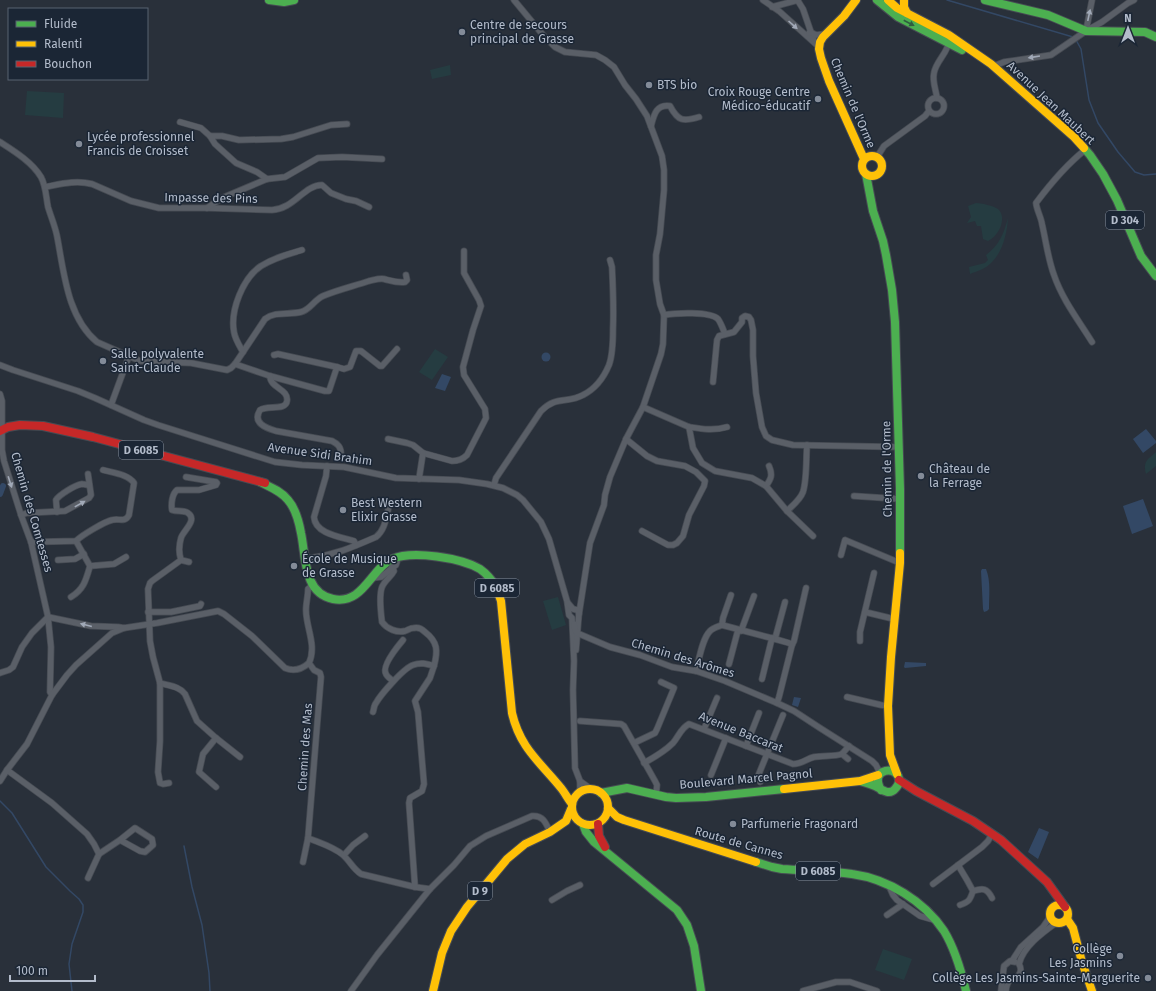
<svg xmlns="http://www.w3.org/2000/svg" width="1156" height="991" font-family="'Fira Sans',sans-serif">
	<style>
		.green { fill: #253c41 }
		.water { fill: #334865 }
		.lines { fill: none; stroke-linecap: round; stroke-linejoin: round }
		.stream { stroke: #334865; stroke-width: 1.5 }
		.canal { stroke: #334865; stroke-width: 6 }
		.street-casing { stroke: #464b53; stroke-width: 7 }
		.fast-casing { stroke: #464b53; stroke-width: 10 }
		.slow-casing { stroke: #464b53; stroke-width: 10 }
		.jam-casing { stroke: #464b53; stroke-width: 10 }
		.street { stroke: #5a5f67; stroke-width: 5.5 }
		.fast { stroke: #4caf50; stroke-width: 8 }
		.slow { stroke: #ffc107; stroke-width: 8 }
		.jam { stroke: #c62828; stroke-width: 8 }
		.oneway { fill: #a1a9b7 }
		.oneway2 { fill: #2f5d40 }
		.poi-dot { fill: #838b98; stroke: #1b2635; stroke-width: 1.5 }
		.labels { text-anchor: middle; dominant-baseline: central; stroke-width: 3; stroke-linejoin: round; paint-order: stroke }
		.shield { fill: #1b2635; stroke: #858f9e; stroke-width: 1 }
		.shield-label { font-size: 11px; font-weight: bold; fill: #b3bccb }
		.poi-label { font-size: 12px; fill: #b3bccb; stroke: #1b2635; text-anchor: start }
		.street-label { font-size: 12px; fill: #b3bccb; stroke: #1b2635 }
	</style>
	<rect width="100%" height="100%" fill="#29303a"/>
	<g class="green">
		<path d="M450,65L451,75L432,79L430,70Z"/>
		<path d="M27,91L64,93L63,118L25,115Z"/>
		<path d="M976,203C981,203 994,206 998,209C1008,218 998,237 988,241L983,239L981,226H977L975,221L967,223L971,217L968,206Z"/>
		<path d="M1008,218C1007,233 1003,251 992,262C987,268 978,271 970,274L969,267L985,263L988,260L986,255C1000,244 1003,235 1008,218Z"/>
		<path d="M435,349L448,357L432,380L419,372Z"/>
		<path d="M1156,452V466L1146,474C1143,461 1147,460 1156,452Z"/>
		<path d="M558,597L566,625L552,630L543,601Z"/>
		<path d="M883,949L912,959L904,980L875,970Z"/>
	</g>
	<g class="water">
		<circle cx="546" cy="357" r="4.5"/>
		<path d="M442,374L451,377L445,391L435,388Z"/>
		<path d="M1146,429L1156,441V443L1143,453L1133,439Z"/>
		<path d="M1143,499L1153,526L1132,534L1123,506Z"/>
		<path d="M982,569H986C991,581 989,596 989,609L987,611L984,612L983,609L981,571Z"/>
		<path d="M905,662L926,663V666L905,668L904,667Z"/>
		<path d="M794,697L801,698L798,707L792,705Z"/>
		<path d="M1039,828L1049,832L1038,859L1028,852Z"/>
	</g>
	<g class="lines">
		<g class="stream">
			<path d="M947,0L1073,37"/>
			<path d="M1076,40L1081,49L1089,100L1098,123L1118,152L1135,172L1144,175L1156,174"/>
			<path d="M0,801L12,813L46,867L70,891L79,899L83,905V912L72,944L69,964L72,991"/>
			<path d="M184,846L192,887L202,925L209,973L210,991"/>
		</g>
		<path class="canal" d="M0,494L3,486"/>
		<g class="street-casing">
			<g id="street">
				<path d="M514,0L543,35L555,47L565,52L596,55L605,60L614,67L625,85L636,99L647,116L662,156L664,170V190L660,234L656,255V280L660,304L664,315L663,344L661,354L643,407L626,439L610,477L605,495L604,505L590,543L579,614"/>
				<path d="M763,0L779,11L819,47"/>
				<path d="M798,1L803,9L814,41"/>
				<path d="M772,7L798,0"/>
				<path d="M1086,31L1092,0"/>
				<path d="M809,33L810,32L816,35L825,34"/>
				<path d="M994,66L1004,62L1051,55L1086,31L1102,22L1128,3L1134,0"/>
				<circle cx="936" cy="106" r="8"/>
				<path d="M937,98C936,90 932,81 934,73C936,61 948,53 949,41"/>
				<path d="M180,122L201,128L210,136"/>
				<path d="M651,126C654,115 656,104 670,106C678,121 683,122 699,117"/>
				<path d="M0,142C14,151 32,162 41,177C46,186 46,197 48,207C51,217 55,226 57,236C64,272 67,317 97,342L140,361L191,363L227,370L231,368L235,364L265,319C275,311 289,315 301,312C310,310 314,300 323,296C337,290 354,286 369,281C374,280 380,278 384,279C392,281 397,283 405,282L407,280L406,275"/>
				<path d="M1085,150C1066,165 1051,183 1036,203C1037,211 1041,217 1042,224C1046,241 1048,259 1054,275C1062,299 1079,321 1092,342"/>
				<path d="M877,157L884,146L925,116L929,111"/>
				<path d="M267,179L257,172L236,163L215,144L210,136H222L239,140L281,139L293,137L331,125L347,124"/>
				<path d="M45,187C61,184 76,180 92,184L131,201L159,208H207L272,210C294,209 304,185 322,185L331,193L346,199L356,201L369,207"/>
				<path d="M207,208L222,198L267,179L285,177L318,158L342,157L382,159"/>
				<path d="M664,315C675,313 710,311 718,319C721,323 723,329 725,334"/>
				<path d="M243,352C239,345 235,339 234,332C230,310 243,278 261,266C274,258 288,254 302,250"/>
				<path d="M274,355L278,354L337,367"/>
				<path d="M235,364L270,376L325,391H329L337,367L344,369L350,367L356,351H361L380,366H382L397,349"/>
				<path d="M0,365L13,370L78,391L95,398L144,420L158,425L275,462L302,465L344,467L396,478L459,480L487,484L503,488L517,495L523,500L541,522L549,539L567,601L569,615L572,618L574,661L573,690L575,768L580,781L591,789"/>
				<path d="M270,376C270,388 289,389 287,401C286,411 267,405 260,410C252,423 266,428 276,431L332,441C338,444 341,447 341,454"/>
				<path d="M713,382L717,340L719,336L734,332L742,322V318L745,316L749,317L751,320L753,330V356L756,393L762,427L766,436L772,440L793,445L899,447"/>
				<path d="M0,394L2,401V450L4,461L21,515L31,542L48,617L51,647L50,692L52,695"/>
				<path d="M111,405L129,356"/>
				<path d="M643,407L689,427L693,448L702,463L715,471L752,478L766,486L787,511L813,536"/>
				<path d="M689,427C702,429 714,431 727,427"/>
				<path d="M388,439L407,443L413,445L423,453L452,461C458,461 462,460 467,455L484,422L486,418L485,409L464,375L463,367L473,330L481,306L479,300L464,273V251"/>
				<path d="M626,439L647,456L657,461L685,466L696,472L705,481L704,486L689,515L683,536L677,543L673,545H668L642,531"/>
				<path d="M327,466L326,476L314,517C315,534 341,537 354,541L356,545"/>
				<path d="M186,477L216,482L217,483L216,485L199,490H177C172,494 171,504 172,510C177,512 184,510 188,513C198,520 183,531 181,538C179,545 179,554 181,560L189,562"/>
				<path d="M419,479L423,453"/>
				<path d="M494,485L496,478L541,411C557,395 567,404 583,395C595,389 604,377 609,365C613,354 613,341 613,329C614,308 613,288 612,267L610,260"/>
				<path d="M766,486C771,479 773,475 769,466"/>
				<path d="M854,496L900,499"/>
				<path d="M787,511C793,505 800,500 803,492C807,479 806,459 807,445"/>
				<path d="M57,512L56,500C59,495 75,485 82,484C84,484 87,485 89,485"/>
				<path d="M21,515L27,513L65,511L89,498L91,495L88,474"/>
				<path d="M31,542L76,541C82,535 104,522 112,520C119,518 125,523 129,515L134,483C128,474 113,473 103,470"/>
				<path d="M841,555L845,540L900,563"/>
				<path d="M310,558C335,555 353,547 376,537C385,530 386,518 389,506"/>
				<path d="M58,560L75,559L84,554"/>
				<path d="M181,560L152,581L150,583L148,589L150,641L153,657L160,683C169,686 179,686 185,694L197,721L216,738L240,757"/>
				<path d="M90,566L114,564L126,557"/>
				<path d="M392,567L394,571C391,577 385,580 382,587C379,595 381,614 382,622C387,629 397,633 405,631C408,630 410,628 414,628C418,627 422,629 425,632C438,642 438,651 434,666"/>
				<path d="M372,578L381,577L396,565L397,562V557"/>
				<path d="M71,597C84,589 86,580 90,566L76,541"/>
				<path d="M568,603L573,609L577,610L579,613L576,650"/>
				<path d="M148,612H171L200,606L201,604"/>
				<path d="M865,612L894,619"/>
				<path d="M574,624L575,630L577,633L610,647L640,655L672,667L696,671L725,681L777,703L794,711L820,728L872,761L876,765L880,773"/>
				<path d="M722,625L723,618L731,595"/>
				<path d="M741,631L754,596"/>
				<path d="M775,639L785,602"/>
				<path d="M860,641V632L874,573"/>
				<path d="M309,663L314,670L320,673L321,677L308,838C320,843 334,847 343,855C350,861 353,869 361,874L415,887L430,889"/>
				<path d="M729,664L738,630"/>
				<path d="M696,671C699,660 702,639 710,631C713,628 717,627 722,625L775,639L789,643L792,645"/>
				<path d="M0,673L9,670L13,667L22,647L32,633L48,617L91,626L118,627L124,628"/>
				<path d="M762,679L772,638"/>
				<path d="M393,681C391,679 387,677 386,674C381,666 398,646 403,640"/>
				<path d="M160,683V741L158,772L160,783L163,784L169,783"/>
				<path d="M847,697L881,705L888,706"/>
				<path d="M777,703L779,697L792,645L794,641L806,588"/>
				<path d="M373,712C374,709 374,705 376,703C381,694 404,668 413,665C421,662 427,664 434,666L430,678L415,701L418,712L424,784L422,791L410,798L409,803L415,887"/>
				<path d="M580,721L621,724L624,726L655,781L657,785L656,795"/>
				<path d="M704,729L717,698"/>
				<path d="M634,743L655,733L657,729L674,688L661,682"/>
				<path d="M746,746L759,713"/>
				<path d="M842,754L848,759"/>
				<path d="M644,763C655,757 665,751 673,743C679,736 681,728 689,724L793,764C802,764 806,759 814,757C823,755 833,757 842,754L849,746"/>
				<path d="M7,770L52,803L87,834L94,844L99,854L88,878"/>
				<path d="M711,775L726,738"/>
				<path d="M0,781L7,770L27,744L52,695L67,675L76,665L112,633L124,628L157,623L218,611L224,614L252,636L285,668C294,672 302,669 309,663C317,645 306,628 306,610C306,603 308,596 308,589L313,585"/>
				<path d="M580,781V791"/>
				<path d="M760,782L758,776L783,715"/>
				<path d="M216,787L199,772L203,754L216,738"/>
				<path d="M99,854L120,840L140,851L145,852L153,845L152,839L135,828L120,840"/>
				<path d="M344,855L353,845L365,836"/>
				<path d="M303,862L308,838"/>
				<path d="M958,865L967,880L973,891C983,888 987,888 992,898"/>
				<path d="M933,884L982,847L988,841L992,834"/>
				<path d="M889,886L893,895L897,900L920,916L934,920"/>
				<path d="M552,900L567,891L580,885"/>
				<path d="M960,905C969,902 970,900 973,891"/>
				<path d="M887,915L903,904"/>
				<path d="M1012,961L1021,947L1043,927L1050,917"/>
				<path d="M351,991L377,955L430,889L454,865L470,846L486,836L532,816C543,815 546,823 550,832"/>
				<path d="M803,991L836,982H850L877,991"/>
				<path d="M1001,991L1004,966L1010,961L1015,962"/>
				<path d="M1006,991C1006,987 1008,981 1011,979C1012,978 1014,978 1015,978C1021,975 1022,969 1019,964C1023,947 1042,933 1056,923"/>
			</g>
		</g>
		<g class="fast-casing">
			<g id="fast">
				<path d="M269,0L284,2L294,0"/>
				<path d="M877,0L898,17L962,50"/>
				<path d="M985,0L1048,15L1086,31L1145,32L1156,37"/>
				<path d="M1084,148L1090,155L1103,174L1117,200L1141,256L1156,276"/>
				<path d="M866,174L873,211L883,241L886,255L892,290L895,322L900,489V553"/>
				<path d="M260,482C270,487 281,491 288,500C296,509 299,522 301,533C306,556 303,593 333,599C363,605 370,570 392,559C413,550 461,558 480,569C487,574 492,580 496,587"/>
				<path d="M860,781C865,782 870,784 875,786C881,789 889,796 895,789C897,787 899,784 899,781C900,765 868,767 881,790"/>
				<path d="M601,793L627,788L666,797L676,798L706,797L784,789"/>
				<path d="M583,824L586,832L594,842L677,910L687,925L694,946L701,991"/>
				<path d="M756,862L772,867L782,869C806,871 829,870 852,874C888,879 924,901 944,931C955,949 961,970 966,991"/>
			</g>
		</g>
		<g class="slow-casing">
			<g id="slow">
				<path d="M856,0L844,16L823,37L820,42L819,49L821,58L829,81L864,159"/>
				<path d="M888,0L897,8L949,35L991,64L1074,137L1084,148"/>
				<path d="M904,0V7L907,13"/>
				<circle cx="872" cy="166" r="10"/>
				<path d="M496,587L501,601L512,713C520,748 540,762 561,788C565,793 568,799 572,804"/>
				<path d="M897,774L890,755L888,706L891,657L900,563V553"/>
				<circle cx="590" cy="807" r="18"/>
				<path d="M784,789L860,781L878,775"/>
				<path d="M608,808L617,817L624,820L756,862"/>
				<circle cx="1059" cy="914" r="9"/>
				<path d="M1067,919L1073,928L1082,962L1092,991"/>
				<path d="M433,991L442,953L451,931L467,907L507,859L525,844L550,832L566,821L571,809"/>
			</g>
		</g>
		<g class="jam-casing">
			<g id="jam">
				<path d="M0,431L8,427L20,425L43,426L93,437L265,483"/>
				<path d="M899,780L916,791L973,821L1001,840L1047,882L1065,907"/>
				<path d="M598,824L599,836L605,847"/>
			</g>
		</g>
		<use href="#street" class="street"/>
		<use href="#fast" class="fast"/>
		<use href="#slow" class="slow"/>
		<use href="#jam" class="jam"/>
	</g>
	<defs><path id="oneway-solid" d="M-6-.8H1V-3.2L6.5 0L1 3.2V.8H-6Z"/></defs>
	<g class="oneway">
		<use href="#oneway-solid" transform="translate(1089 15) rotate(-78)"/>
		<use href="#oneway-solid" transform="translate(793 25) rotate(42)"/>
		<use href="#oneway-solid" transform="translate(1034 57) rotate(171)"/>
		<use href="#oneway-solid" transform="translate(10 482) rotate(72)"/>
		<use href="#oneway-solid" transform="translate(80 504) rotate(-29)"/>
		<use href="#oneway-solid" transform="translate(86 625) rotate(-166)"/>
	</g>
	<use class="oneway2" href="#oneway-solid" transform="translate(909 23) rotate(28)"/>
	<g class="poi-dot">
		<circle cx="462" cy="32" r="4"/>
		<circle cx="649" cy="85" r="4"/>
		<circle cx="818" cy="99" r="4"/>
		<circle cx="79" cy="144" r="4"/>
		<circle cx="103" cy="361" r="4"/>
		<circle cx="921" cy="476" r="4"/>
		<circle cx="343" cy="510" r="4"/>
		<circle cx="294" cy="566" r="4"/>
		<circle cx="733" cy="824" r="4"/>
		<circle cx="1120" cy="956" r="4"/>
		<circle cx="1148" cy="978" r="4"/>
	</g>
	<g class="labels">
		<g class="shield">
			<rect x="1106" y="211" width="38" height="18" rx="3"/>
			<rect x="119" y="441" width="44" height="18" rx="3"/>
			<rect x="475" y="579" width="44" height="18" rx="3"/>
			<rect x="796" y="862" width="44" height="18" rx="3"/>
			<rect x="468" y="882" width="24" height="18" rx="3"/>
		</g>
		<g class="shield-label">
			<text x="1125" y="220">D 304</text>
			<text x="141" y="450">D 6085</text>
			<text x="497" y="588">D 6085</text>
			<text x="818" y="871">D 6085</text>
			<text x="480" y="891">D 9</text>
		</g>
		<g class="poi-label">
			<text x="470" y="25">Centre de secours<tspan x="470" dy="14">principal de Grasse</tspan></text>
			<text x="657" y="85">BTS bio</text>
			<text x="810" y="92" text-anchor="end">Croix Rouge Centre<tspan x="810" dy="14">Médico-éducatif</tspan></text>
			<text x="87" y="137">Lycée professionnel<tspan x="87" dy="14">Francis de Croisset</tspan></text>
			<text x="111" y="354">Salle polyvalente<tspan x="111" dy="14">Saint-Claude</tspan></text>
			<text x="929" y="469">Château de<tspan x="929" dy="14">la Ferrage</tspan></text>
			<text x="351" y="503">Best Western<tspan x="351" dy="14">Elixir Grasse</tspan></text>
			<text x="302" y="559">École de Musique<tspan x="302" dy="14">de Grasse</tspan></text>
			<text x="741" y="824">Parfumerie Fragonard</text>
			<text x="1112" y="949" text-anchor="end">Collège<tspan x="1112" dy="14">Les Jasmins</tspan></text>
			<text x="1140" y="978" text-anchor="end">Collège Les Jasmins-Sainte-Marguerite</text>
		</g>
		<g class="street-label">
			<text transform="translate(853 103) rotate(67)">Chemin de l'Orme</text>
			<text transform="translate(1051 103) rotate(43)">Avenue Jean Maubert</text>
			<text transform="translate(211 198) rotate(1)">Impasse des Pins</text>
			<text transform="translate(320 454) rotate(8)">Avenue Sidi Brahim</text>
			<text transform="translate(887 469) rotate(-91)">Chemin de l'Orme</text>
			<text transform="translate(32 512) rotate(74)">Chemin des Comtesses</text>
			<text transform="translate(683 658) rotate(17)">Chemin des Arômes</text>
			<text transform="translate(741 732) rotate(22)">Avenue Baccarat</text>
			<text transform="translate(305 747) rotate(-86)">Chemin des Mas</text>
			<text transform="translate(746 779) rotate(-5)">Boulevard Marcel Pagnol</text>
			<text transform="translate(739 843) rotate(16)">Route de Cannes</text>
		</g>
	</g>
	<rect x="8" y="8" width="140" height="72" fill="#1b2635" stroke="#586271"/>
	<rect x="16" y="21" width="20" height="6" fill="#4caf50" stroke="#586271"/>
	<text x="44" y="28" font-size="12" fill="#b3bccb">Fluide</text>
	<rect x="16" y="41" width="20" height="6" fill="#ffc107" stroke="#586271"/>
	<text x="44" y="48" font-size="12" fill="#b3bccb">Ralenti</text>
	<rect x="16" y="61" width="20" height="6" fill="#c62828" stroke="#586271"/>
	<text x="44" y="68" font-size="12" fill="#b3bccb">Bouchon</text>
	<g transform="translate(1128 28)" stroke="#1b2635" stroke-width="3" paint-order="stroke">
	<path d="M0-3L7 15L0 10L-7 15Z" fill="#b3bccb"/>
	<text y="-6" font-size="11" font-weight="bold" text-anchor="middle" fill="#b3bccb">N</text>
	</g>
	<path d="M10 975v6h85v-6" fill="none" stroke="#b3bccb" stroke-width="2"/>
	<text x="16" y="975" font-size="12" fill="#b3bccb" stroke="#1b2635" stroke-width="3" paint-order="stroke">100 m</text>
</svg>
